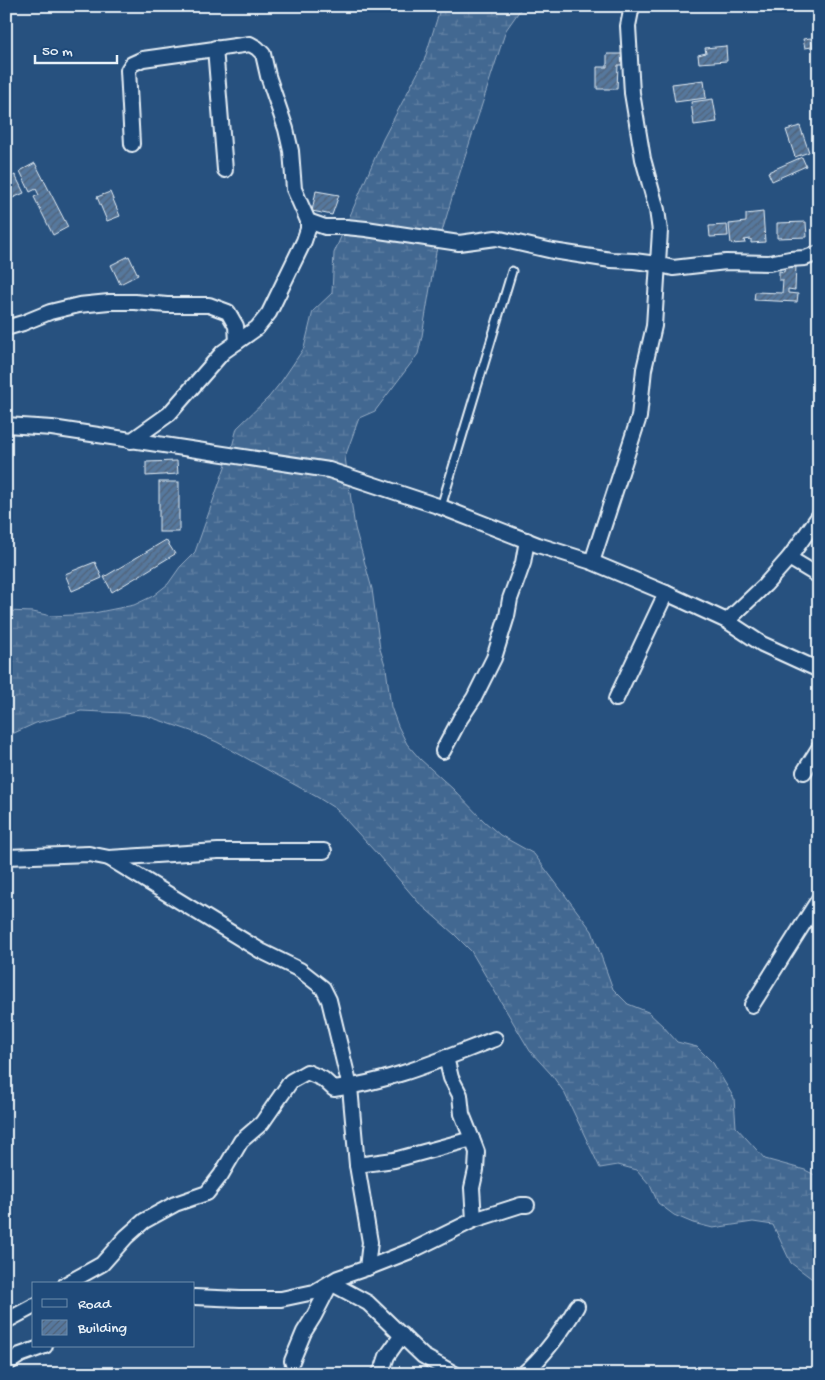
<svg xmlns="http://www.w3.org/2000/svg" width="825" height="1380" font-family="'Gochi Hand',sans-serif">
	<style>
		.wetland { fill: url(#wetland-marsh); stroke: #96acc4 }
		.building { fill: url(#building-hatch); stroke: #e8f1f8 }
		.lines { fill: none; stroke-linecap: round; stroke-linejoin: round }
		.lane-casing { stroke: #e8f1f8; stroke-width: 11 }
		.street-casing { stroke: #e8f1f8; stroke-width: 18 }
		.lane { stroke: #1f4a7a; stroke-width: 7 }
		.street { stroke: #1f4a7a; stroke-width: 14 }
	</style>
	<defs>
		<pattern id="wetland-marsh" width="20" height="14" patternUnits="userSpaceOnUse" patternTransform="scale(1.25)"><rect width="20" height="14" fill="#436891"/><path d="M1 5h8M5 5V1M11 12h8M15 12V8" fill="none" stroke="#5e7ea1"/></pattern>
		<pattern id="building-hatch" width="6" height="6" patternUnits="userSpaceOnUse" patternTransform="scale(1.25)"><rect width="6" height="6" fill="#57789d"/><path d="M-1 1l2-2M0 6l6-6M5 7l2-2" fill="none" stroke="#4f6278"/></pattern>
	</defs>
	<rect width="100%" height="100%" fill="#27517f"/>
	<filter id="ink" filterUnits="userSpaceOnUse"><feTurbulence type="fractalNoise" baseFrequency=".02" numOctaves="2"/><feDisplacementMap in="SourceGraphic" scale="10" xChannelSelector="R" yChannelSelector="G"/><feConvolveMatrix kernelMatrix="1 2 1 2 8 2 1 2 1" color-interpolation-filters="sRGB"/></filter>
	<g filter="url(#ink)">
		<path class="wetland" d="M441,6H525L520,10L506,30L454,191L436,252L422,336L418,354L375,411L359,418L345,457L355,528L372,589L380,649L386,668L391,707L398,726L407,744L420,759L453,789L484,821L500,835L534,854L592,931L613,989L628,1004L648,1012L663,1026L677,1042L697,1047L713,1063L734,1098L736,1127L765,1159L805,1170L819,1177V1284L791,1263L773,1225L753,1222L713,1228L693,1223L674,1215L658,1203L650,1185L637,1170L618,1165L600,1168L564,1092L551,1074L530,1051L471,951L454,934L419,903L378,855L336,809L317,797L217,742L191,731L147,716L124,713L81,711L36,723L12,734L6,735V611L33,612L51,616L73,615L94,613L134,605L153,596L168,584L180,567L195,552L232,447L237,428L269,397L281,382L304,348L313,311L332,293L334,253L383,139L424,61Z"/>
		<g class="building">
			<path d="M811,38L812,47L805,48L803,39Z"/>
			<path d="M726,46L727,61L699,63L698,55L706,53L705,48Z"/>
			<path d="M607,54H627V65H618L617,89H597V67H607Z"/>
			<path d="M704,80L706,98L675,102L672,84Z"/>
			<path d="M713,99L717,122L694,125L691,102Z"/>
			<path d="M800,126L809,152L795,157L786,130Z"/>
			<path d="M802,157L806,166L772,181L768,172Z"/>
			<path d="M35,163L68,227L53,235L34,197L39,195L36,189L30,192L20,171Z"/>
			<path d="M15,175L24,193L6,201V179Z"/>
			<path d="M316,191L339,195L332,215L312,211Z"/>
			<path d="M110,192L120,216L107,221L97,197Z"/>
			<path d="M763,212L765,242L751,243V239L744,240L745,243L731,244L729,224L746,222V214Z"/>
			<path d="M806,222L807,237L777,238V223Z"/>
			<path d="M727,225L728,236L710,237L709,226Z"/>
			<path d="M129,256L138,275L120,284L111,265Z"/>
			<path d="M785,264L796,265L795,290L788,289V293L798,294L797,302L754,300L755,292L782,293L783,280H779V271L784,272Z"/>
			<path d="M177,461L178,474L146,476V462Z"/>
			<rect x="159" y="482" width="20" height="50"/>
			<path d="M166,540L175,554L112,592L104,577Z"/>
			<path d="M95,562L102,578L72,591L65,574Z"/>
		</g>
		<g class="lines">
			<g class="lane-casing">
				<path id="lane" d="M441,507L512,271"/>
			</g>
			<g class="street-casing">
				<g id="street">
					<path d="M215,48L225,170"/>
					<path d="M308,221L325,227H346L366,229L459,243L496,238L553,251L611,260L634,261L657,264L673,268L726,262L769,263L790,259L805,258L819,253"/>
					<path d="M6,328L23,323L50,312L79,305L109,302H135L167,305H209L228,312L236,326L237,342"/>
					<path d="M6,425L52,428L329,470L441,507L538,545L592,562L666,593L727,621L762,644L819,670"/>
					<path d="M131,441L169,414L223,352L257,328L269,313L304,241L308,229V221L294,189L291,151L286,129L268,76L263,54L257,48L250,44L143,59L132,64L128,70L132,144"/>
					<path d="M789,558L819,576"/>
					<path d="M592,562L639,417L644,369L654,326L660,231L657,210L643,159L632,93L628,26L632,6"/>
					<path d="M727,621L765,585L789,558L819,516"/>
					<path d="M616,699L666,593"/>
					<path d="M443,751L460,719L474,698L494,658L507,616L510,599L523,563L527,540"/>
					<path d="M804,772L819,748"/>
					<path d="M6,857L89,854L109,858L218,851H324"/>
					<path d="M109,858L261,951L300,970L323,988L329,1000L350,1087L357,1165L370,1242L367,1268L338,1278L314,1292L281,1299H240L194,1297"/>
					<path d="M752,1005L819,899"/>
					<path d="M446,1057L451,1078L460,1095L462,1114L472,1139"/>
					<path d="M357,1165L394,1160L472,1139L477,1152L476,1170L472,1188L474,1220"/>
					<path d="M367,1268L413,1250L474,1220L521,1205H527"/>
					<path d="M66,1284L102,1264L126,1237L144,1221L175,1204L207,1193L221,1175L241,1141L262,1123L291,1081L307,1072L323,1079L334,1089C390,1082 442,1059 495,1039"/>
					<path d="M6,1321L34,1306"/>
					<path d="M292,1361L304,1332L314,1316L331,1283L368,1303L423,1356L455,1374"/>
					<path d="M7,1364L20,1355L45,1346"/>
					<path d="M379,1374L383,1368L387,1356L402,1335"/>
					<path d="M523,1374C542,1359 565,1327 577,1306"/>
				</g>
			</g>
			<use href="#lane" class="lane"/>
			<use href="#street" class="street"/>
		</g>
	</g>
	<rect width="825" height="1380" fill="none" stroke="#1f4a7a" stroke-width="25"/>
	<rect x="12" y="12" width="800" height="1355" fill="none" stroke="#e8f1f8" stroke-width="2" filter="url(#ink)"/>
	<rect x="32" y="1282" width="162" height="65" fill="#1f4a7a" stroke="#6f8dac"/>
	<rect x="42" y="1299" width="25" height="8" fill="#1f4a7a" stroke="#6f8dac"/>
	<text x="78" y="1308" font-size="15" fill="#e8f1f8">Road</text>
	<rect x="42" y="1320" width="25" height="15" fill="url(#building-hatch)" stroke="#6f8dac"/>
	<text x="78" y="1332" font-size="15" fill="#e8f1f8">Building</text>
	<path d="M35 55v8h82v-8" fill="none" stroke="#e8f1f8" stroke-width="2.5"/>
	<text x="42" y="55" font-size="15" fill="#e8f1f8" stroke="#1f4a7a" stroke-width="4" paint-order="stroke">50 m</text>
</svg>
